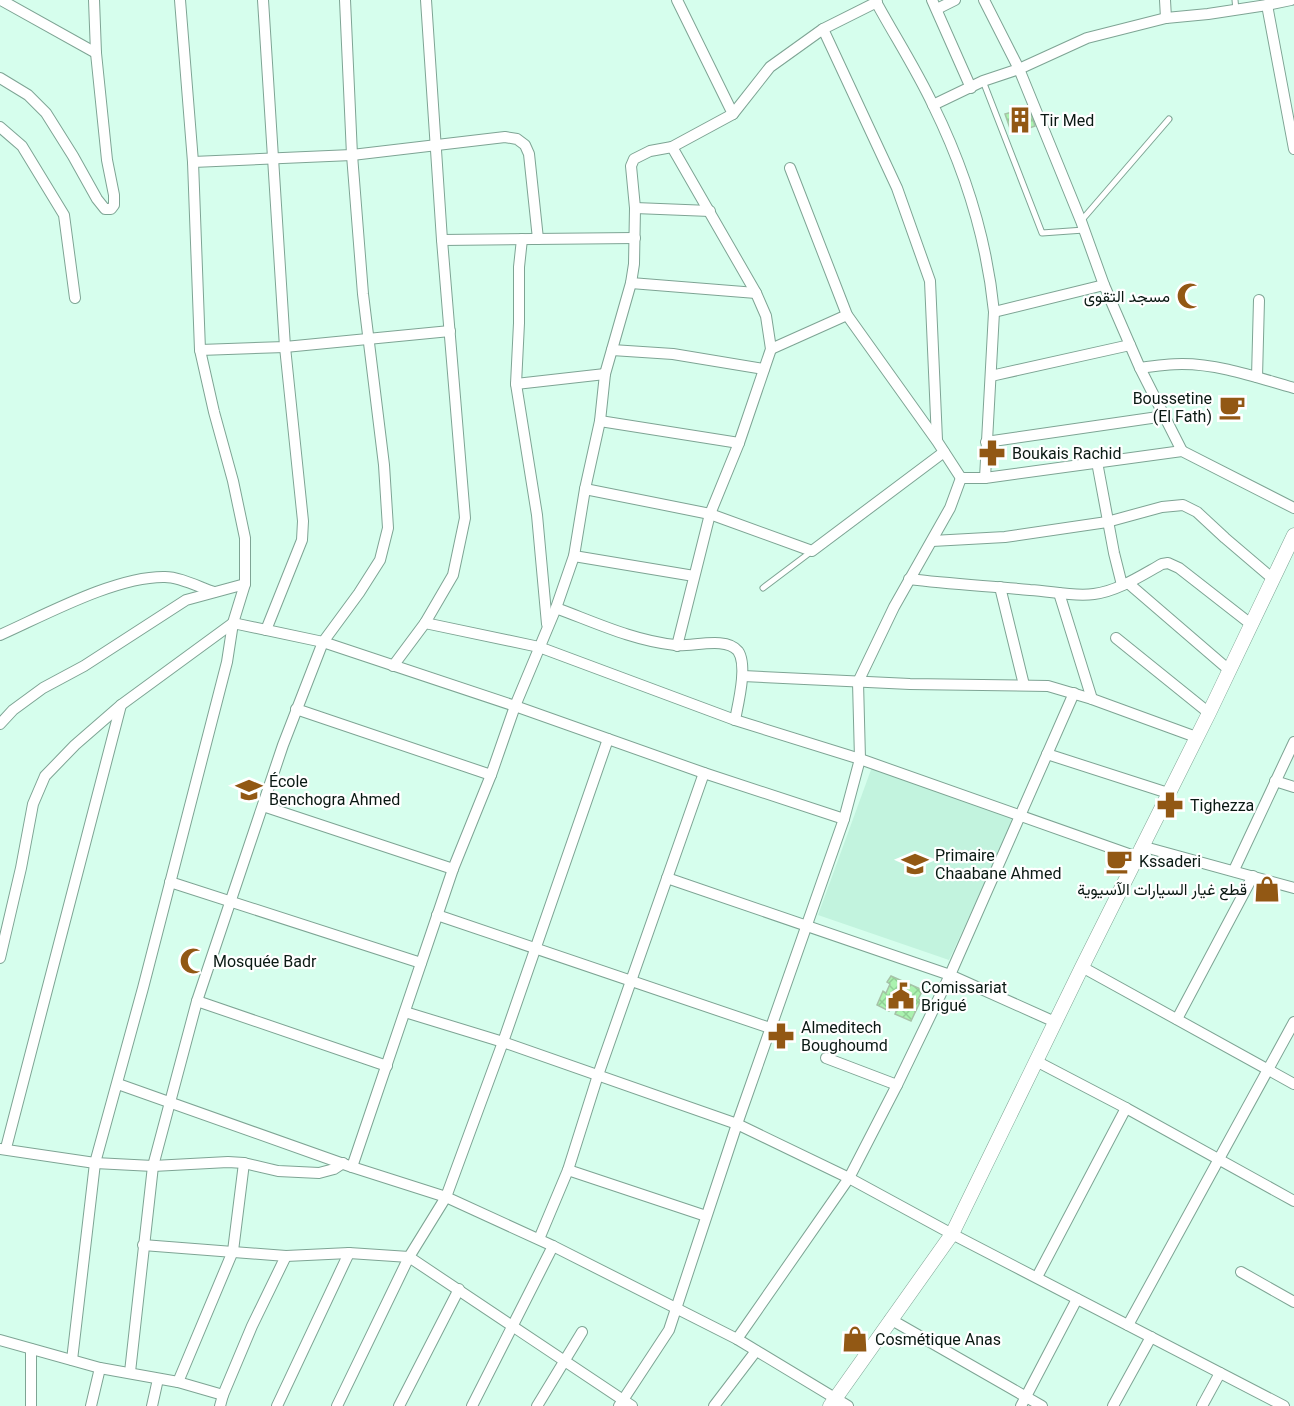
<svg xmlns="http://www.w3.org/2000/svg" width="1294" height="1406" font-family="Roboto,Vazirmatn,sans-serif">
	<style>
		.built { fill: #c2f3de }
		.building { fill: url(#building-cross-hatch); stroke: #a6c2a7; stroke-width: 1.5 }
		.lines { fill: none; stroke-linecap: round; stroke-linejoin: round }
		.service-casing { stroke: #7ea494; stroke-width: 7 }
		.minor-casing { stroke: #7ea494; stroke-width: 12 }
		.tertiary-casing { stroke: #7ea494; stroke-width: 15 }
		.service { stroke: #fff; stroke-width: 5 }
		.minor { stroke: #fff; stroke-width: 10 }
		.tertiary { stroke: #fff; stroke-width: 14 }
		.labels { text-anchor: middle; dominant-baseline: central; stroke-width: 4.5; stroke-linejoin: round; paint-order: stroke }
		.poi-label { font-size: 16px; fill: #0a1913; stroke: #fff; text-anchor: start }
	</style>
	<defs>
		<pattern id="building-cross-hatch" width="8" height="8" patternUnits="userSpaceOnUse" patternTransform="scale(1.5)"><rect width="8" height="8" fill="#aaf2af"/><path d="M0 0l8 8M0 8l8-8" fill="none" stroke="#91cf96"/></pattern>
	</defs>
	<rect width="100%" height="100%" fill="#d6feed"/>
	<path class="built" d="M872,767L1017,813L949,960L818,915Z"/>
	<g class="building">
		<path d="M1029,107L1035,126L1012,134L1005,114Z"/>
		<path d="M891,976L923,990L918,999L921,1000L911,1021L895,1014L897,1009L892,1006L889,1011L877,1005L883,991L886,993L890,984L887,982Z"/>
	</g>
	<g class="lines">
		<g class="service-casing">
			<g id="service">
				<path d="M1235,0L1236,10"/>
				<path d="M983,81L1042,233L1084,230"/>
				<path d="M1081,221L1169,119"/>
				<path d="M763,588L812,551"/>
			</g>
		</g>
		<g class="minor-casing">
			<g id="minor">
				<path d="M1,0L96,53"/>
				<path d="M263,0L285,347L303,521L302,540L266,630"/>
				<path d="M677,0L733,114"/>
				<path d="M875,0C894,35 916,69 933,105C965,170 987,241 994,312L985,478"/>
				<path d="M932,0L971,88"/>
				<path d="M984,0L1019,69L1081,221L1104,285L1140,368L1182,451"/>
				<path d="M1165,0L1166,18"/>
				<path d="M1267,5L1291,0"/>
				<path d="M937,9L955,0"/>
				<path d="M823,29L897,188L930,281L937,440"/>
				<path d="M0,78L28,95L46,113L73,156L97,199L105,209H111L114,205V195L107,160L96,53L94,0"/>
				<path d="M933,105L983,81L1019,69L1087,38L1166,18L1208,14L1267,5L1294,149"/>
				<path d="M0,127L22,146L64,215L75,298"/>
				<path d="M672,147L756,293L766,316L771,349L739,443L710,514L677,646"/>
				<path d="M193,162L352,155L505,137L517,139L525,145L529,154L538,239"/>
				<path d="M790,168L847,315L937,441L961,478H985L1182,451L1294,508"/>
				<path d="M635,208L710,211"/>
				<path d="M522,239L519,267V323L516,384L537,515L547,624"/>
				<path d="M442,240L635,238"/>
				<path d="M631,283L756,293"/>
				<path d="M994,312L1104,285"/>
				<path d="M771,349L847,315"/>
				<path d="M200,350L285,347L450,331"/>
				<path d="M612,350L673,354L764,369"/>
				<path d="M1140,368C1154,366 1168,364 1182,364C1220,364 1258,378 1294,388"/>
				<path d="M991,376L1130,345"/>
				<path d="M1257,377L1259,300"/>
				<path d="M516,384L605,374"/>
				<path d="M600,421L739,443"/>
				<path d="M986,442L1165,416"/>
				<path d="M1097,462L1114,553L1122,585"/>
				<path d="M585,489L710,514L812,551L944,452"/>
				<path d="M932,541L1005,537L1107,522L1162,507L1183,505L1197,512L1225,538L1273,579"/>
				<path d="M574,556L694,576"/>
				<path d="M909,579C949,584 989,586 1030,590C1051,591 1073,597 1094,594C1118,591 1142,575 1162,564L1168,563L1179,568L1252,625"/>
				<path d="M1128,583L1229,670"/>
				<path d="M1000,587L1024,685"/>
				<path d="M1059,593L1092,699"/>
				<path d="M556,608C594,622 634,641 675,645C692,647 726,636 738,651C748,665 738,704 735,720"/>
				<path d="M425,623L539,647L735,720L860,759L1137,857"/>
				<path d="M0,635C45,615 116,576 165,577C180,577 199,587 214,592"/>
				<path d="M1116,638L1209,713"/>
				<path d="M393,666L425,623L453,575L465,518L442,240L426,0"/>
				<path d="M743,676L910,684L1048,686L1092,699L1196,737"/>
				<path d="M296,709L491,775"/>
				<path d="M0,724L13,710L43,688L84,666L186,600L245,584"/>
				<path d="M1047,754L1168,793"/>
				<path d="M1275,781L1294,787"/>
				<path d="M263,806L453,869"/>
				<path d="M1141,846L1294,888"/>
				<path d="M1234,870L1294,742"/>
				<path d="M667,878L950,975L1055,1022"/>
				<path d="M170,882L421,963"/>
				<path d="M437,915L770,1028"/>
				<path d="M0,958L21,868L33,804L45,776L75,745L121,705L233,623L323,642L515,706L704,773L844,819"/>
				<path d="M1082,967L1294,1084"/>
				<path d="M197,1001L387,1066"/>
				<path d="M405,1012L503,1042L737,1124L849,1178L952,1234L1284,1406"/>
				<path d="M1177,1019L1253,876"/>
				<path d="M826,1058L897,1085"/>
				<path d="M1036,1061L1126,1108L1294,1201"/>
				<path d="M118,1084L352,1167L446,1197L553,1246L737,1339L848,1406"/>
				<path d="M6,1148L121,705"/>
				<path d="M0,1149L95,1163L153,1166L228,1162L244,1163L278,1171L319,1173L334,1169L343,1163"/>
				<path d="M352,1167L453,869L491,775L515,706L556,608L574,556L585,489L600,421L605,374L631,283L634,264L635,208L631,166L634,159L650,151L672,147L733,114L770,67L823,29L877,2"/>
				<path d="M568,1170L706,1216"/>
				<path d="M539,1239L568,1170L598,1075L704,773"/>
				<path d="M143,1245L286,1256L349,1253L409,1257L632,1406"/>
				<path d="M1241,1272L1294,1302"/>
				<path d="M1037,1277L1126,1108"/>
				<path d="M890,1319L1042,1406"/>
				<path d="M1128,1325L1294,1022"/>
				<path d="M737,1339L849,1178L897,1085L950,975L1074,693"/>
				<path d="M0,1340L100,1368L178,1382L223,1395L220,1406"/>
				<path d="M72,1360L95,1163L143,988L227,662L233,623L245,584V538L233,481L214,412L200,350L193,162L180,0"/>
				<path d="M130,1372L153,1166L197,1001L283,745L323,642L359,593L380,560L388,528L384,465L363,294L352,155L345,0"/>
				<path d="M178,1382L233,1251L244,1163"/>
				<path d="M223,1395L252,1326L286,1256"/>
				<path d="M31,1406V1349"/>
				<path d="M91,1406L100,1368"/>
				<path d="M152,1406L158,1379"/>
				<path d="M277,1406L349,1253"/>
				<path d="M337,1406L409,1257L446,1197L503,1042L608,739"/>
				<path d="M399,1406L459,1289"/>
				<path d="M472,1406L553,1246"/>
				<path d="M537,1406L582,1332"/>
				<path d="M619,1406L669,1330L737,1124L844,819L860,759L858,682L894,607L950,508L961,478"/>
				<path d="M714,1406L756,1351"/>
				<path d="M1021,1406L1077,1299"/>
				<path d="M1113,1406L1151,1337"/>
				<path d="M1202,1406L1220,1373"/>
			</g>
		</g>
		<g class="tertiary-casing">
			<path id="tertiary" d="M830,1406L952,1234L1082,967L1209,713L1294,535"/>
		</g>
		<use href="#service" class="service"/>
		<use href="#minor" class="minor"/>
		<use href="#tertiary" class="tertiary"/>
	</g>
	<defs>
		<g id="building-bare" transform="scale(2.07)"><path d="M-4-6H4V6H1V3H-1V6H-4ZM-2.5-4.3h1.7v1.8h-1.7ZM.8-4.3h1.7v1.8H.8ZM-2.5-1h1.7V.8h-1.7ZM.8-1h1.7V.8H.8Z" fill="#925814" stroke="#fff" stroke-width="2.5" paint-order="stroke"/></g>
		<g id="mosque-bare" transform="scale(2.07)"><path d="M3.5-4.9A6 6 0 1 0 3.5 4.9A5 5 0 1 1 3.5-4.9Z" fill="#925814" stroke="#fff" stroke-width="2.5" paint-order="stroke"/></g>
		<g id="cafe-bare" transform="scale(2.07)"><path d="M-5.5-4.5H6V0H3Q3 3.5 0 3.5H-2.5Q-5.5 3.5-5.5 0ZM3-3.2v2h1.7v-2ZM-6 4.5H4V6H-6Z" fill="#925814" stroke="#fff" stroke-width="2.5" paint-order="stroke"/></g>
		<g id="pharmacy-bare" transform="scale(2.07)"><path d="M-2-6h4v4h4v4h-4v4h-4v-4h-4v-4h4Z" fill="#925814" stroke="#fff" stroke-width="2.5" paint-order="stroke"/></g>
		<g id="school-bare" transform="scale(2.07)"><path d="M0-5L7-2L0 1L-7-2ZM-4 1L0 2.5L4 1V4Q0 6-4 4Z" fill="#925814" stroke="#fff" stroke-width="2.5" paint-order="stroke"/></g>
		<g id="shop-bare" transform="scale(2.07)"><path d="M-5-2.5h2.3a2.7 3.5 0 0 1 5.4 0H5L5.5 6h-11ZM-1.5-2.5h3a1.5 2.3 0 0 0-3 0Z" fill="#925814" stroke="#fff" stroke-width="2.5" paint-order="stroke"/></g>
		<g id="civic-bare" transform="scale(2.07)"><path d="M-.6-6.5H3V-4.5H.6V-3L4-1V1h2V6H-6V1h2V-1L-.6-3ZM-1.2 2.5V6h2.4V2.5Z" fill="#925814" stroke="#fff" stroke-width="2.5" paint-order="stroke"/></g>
	</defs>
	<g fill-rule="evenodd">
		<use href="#building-bare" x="1020" y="120"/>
		<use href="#mosque-bare" x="1190" y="296"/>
		<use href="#cafe-bare" x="1232" y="407"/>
		<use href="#pharmacy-bare" x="992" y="453"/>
		<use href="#school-bare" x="249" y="790"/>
		<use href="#pharmacy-bare" x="1170" y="805"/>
		<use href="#cafe-bare" x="1119" y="861"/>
		<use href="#school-bare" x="915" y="864"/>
		<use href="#shop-bare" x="1267" y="889"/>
		<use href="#mosque-bare" x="193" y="961"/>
		<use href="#civic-bare" x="901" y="996"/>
		<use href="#pharmacy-bare" x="781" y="1036"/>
		<use href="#shop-bare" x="855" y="1339"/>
	</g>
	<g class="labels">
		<g class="poi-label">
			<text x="1040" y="120">Tir Med</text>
			<text x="1170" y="296" text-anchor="end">مسجد التقوى</text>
			<text x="1212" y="398" text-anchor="end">Boussetine<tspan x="1212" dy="18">(El Fath)</tspan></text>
			<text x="1012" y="453">Boukais Rachid</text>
			<text x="269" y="781">École<tspan x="269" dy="18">Benchogra Ahmed</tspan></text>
			<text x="1190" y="805">Tighezza</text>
			<text x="935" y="855">Primaire<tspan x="935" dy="18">Chaabane Ahmed</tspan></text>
			<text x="1139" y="861">Kssaderi</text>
			<text x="1247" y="889" text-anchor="end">قطع غيار السيارات الآسيوية</text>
			<text x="213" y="961">Mosquée Badr</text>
			<text x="921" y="987">Comissariat<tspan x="921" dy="18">Brigué</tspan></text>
			<text x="801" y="1027">Almeditech<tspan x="801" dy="18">Boughoumd</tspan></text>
			<text x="875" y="1339">Cosmétique Anas</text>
		</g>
	</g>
</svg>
